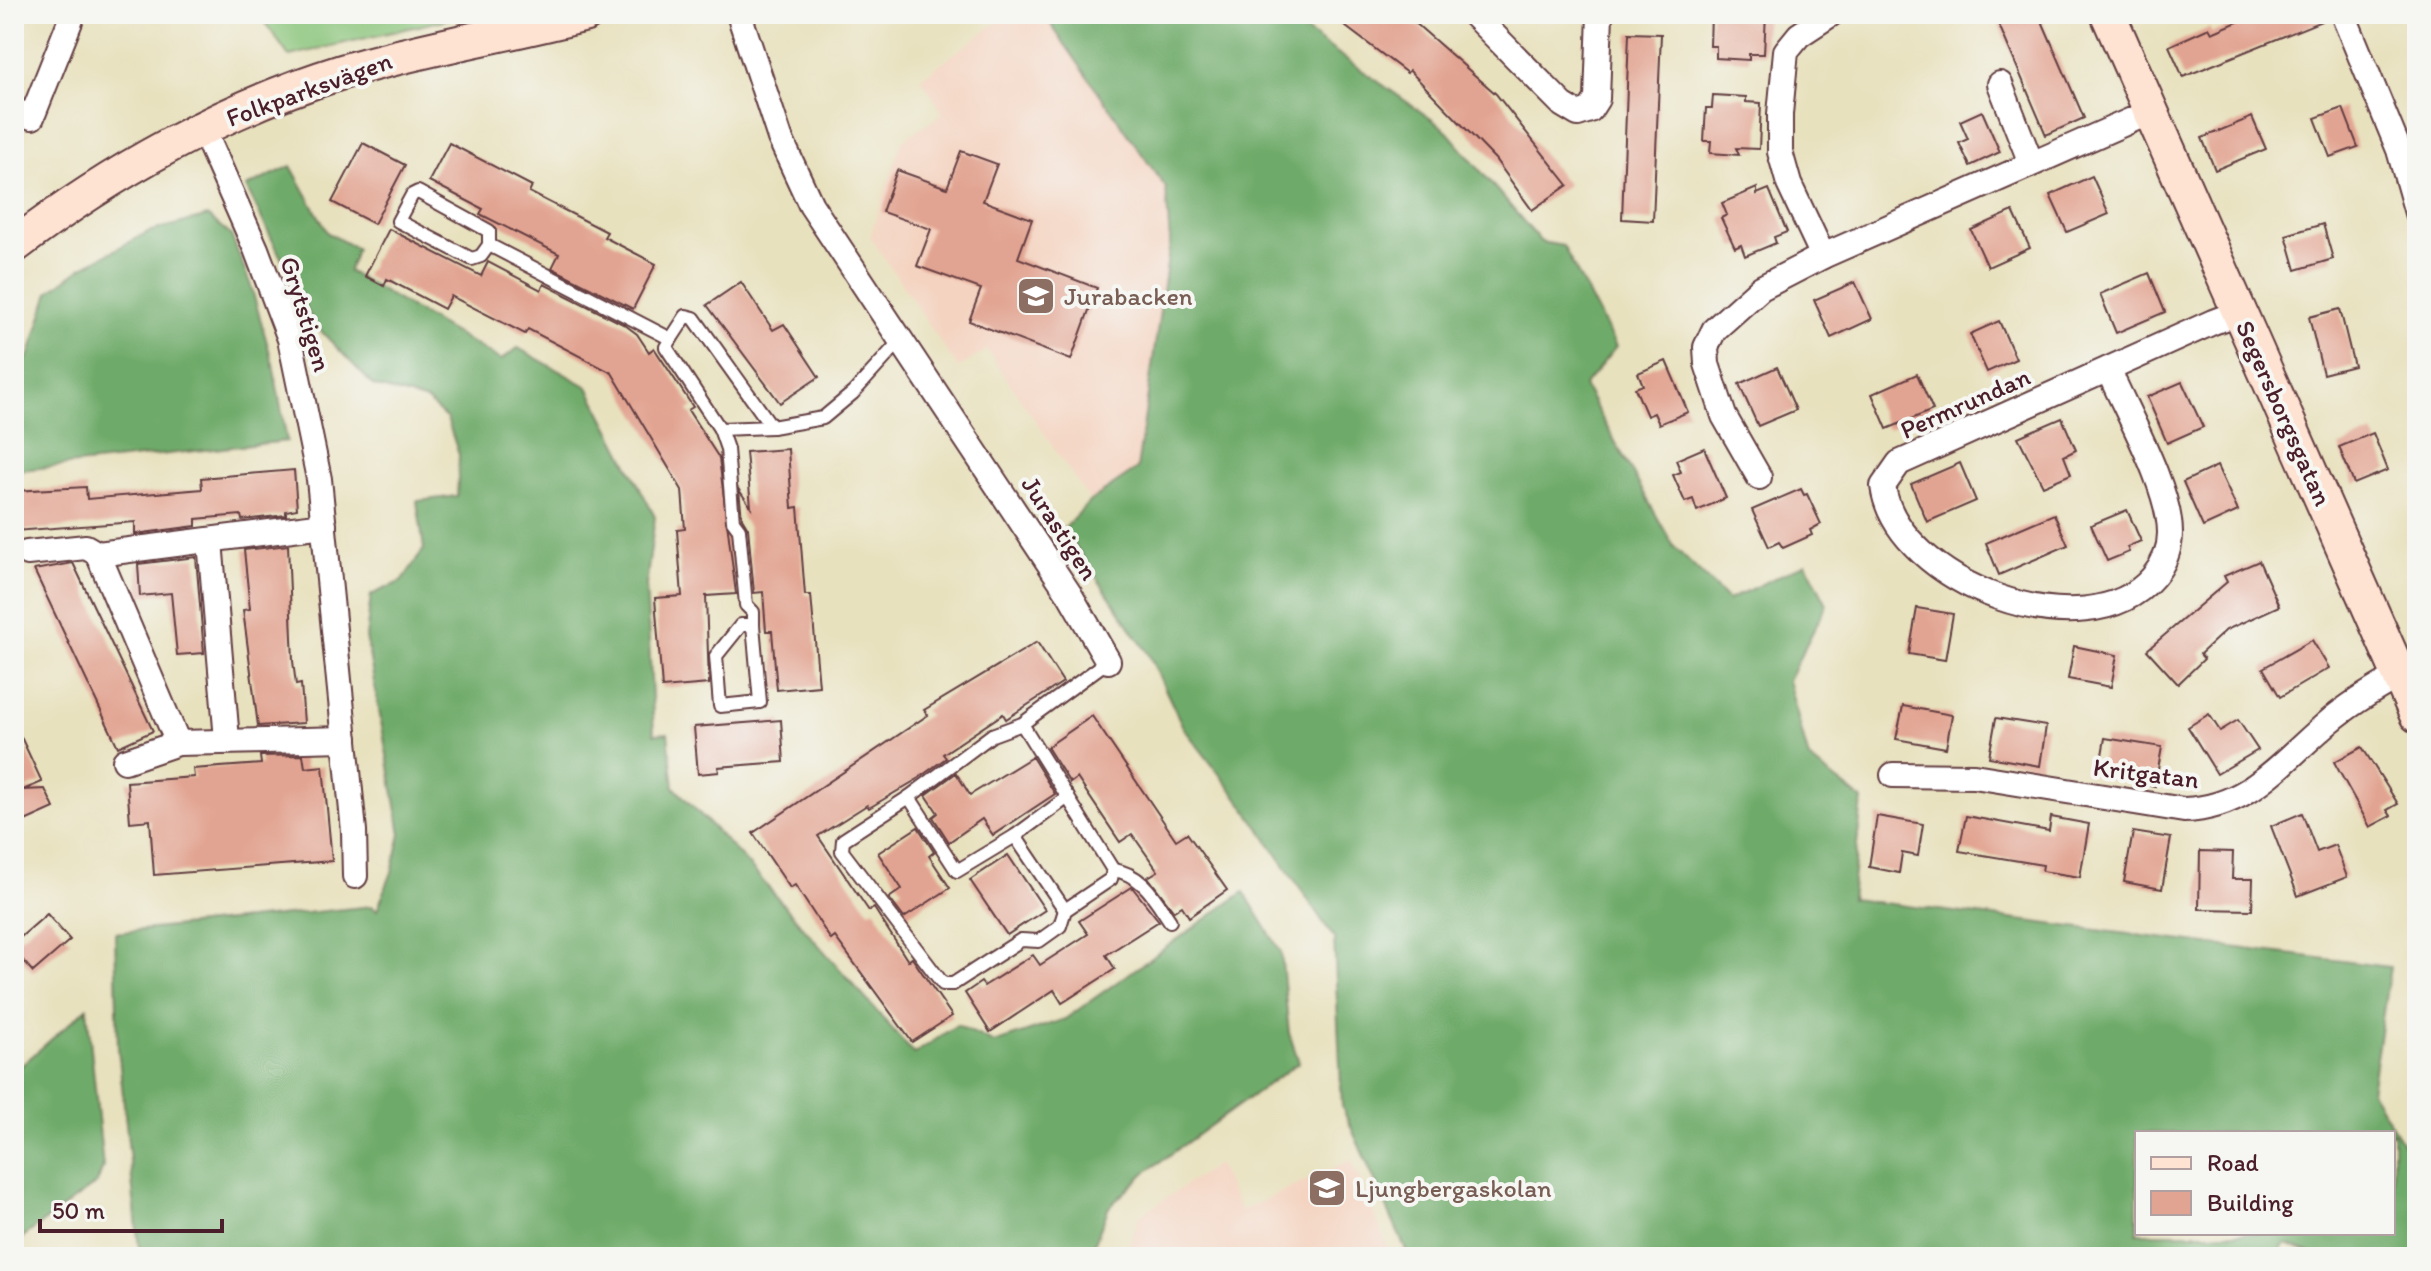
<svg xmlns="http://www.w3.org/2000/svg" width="2431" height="1271" font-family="Itim,sans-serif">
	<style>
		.built { fill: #f4d3c0 }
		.green { fill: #89c479; stroke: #6a7252; stroke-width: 2 }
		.forest { fill: #6eaa69; stroke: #5c644a; stroke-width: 2; fill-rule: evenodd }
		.building { fill: #e2a492 }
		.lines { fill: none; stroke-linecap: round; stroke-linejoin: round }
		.lane-casing { stroke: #623c41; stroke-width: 16 }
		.street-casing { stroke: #623c41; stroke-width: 28 }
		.secondary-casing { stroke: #623c41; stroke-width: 38 }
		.lane { stroke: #fff; stroke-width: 12 }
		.street { stroke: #fff; stroke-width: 24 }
		.secondary { stroke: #fee3d2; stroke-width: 34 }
		.labels { text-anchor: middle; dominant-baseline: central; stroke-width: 8; stroke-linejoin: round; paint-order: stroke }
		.street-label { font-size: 26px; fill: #4a1f2b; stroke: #f6f6f2 }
		.education-label { font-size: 26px; fill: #785e54; stroke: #f6f6f2; text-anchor: start }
	</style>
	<rect width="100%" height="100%" fill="#f6f6f2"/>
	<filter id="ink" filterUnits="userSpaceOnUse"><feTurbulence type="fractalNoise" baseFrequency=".0125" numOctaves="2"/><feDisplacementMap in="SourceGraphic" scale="16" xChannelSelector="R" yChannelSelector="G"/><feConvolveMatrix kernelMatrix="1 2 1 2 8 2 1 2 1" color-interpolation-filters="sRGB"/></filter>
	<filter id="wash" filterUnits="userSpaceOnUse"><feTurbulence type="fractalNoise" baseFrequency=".006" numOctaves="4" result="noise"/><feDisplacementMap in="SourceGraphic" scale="32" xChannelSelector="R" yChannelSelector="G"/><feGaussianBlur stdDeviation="1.8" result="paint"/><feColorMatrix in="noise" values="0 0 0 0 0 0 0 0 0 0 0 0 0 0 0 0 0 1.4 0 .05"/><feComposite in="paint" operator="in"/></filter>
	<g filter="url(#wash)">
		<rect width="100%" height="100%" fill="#e8e1be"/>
		<g class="built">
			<path d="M1009,14H1043L1166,188L1170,243L1137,469L1090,501L987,350L958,368L870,237L902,141L943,113L921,78Z"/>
			<path d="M1351,1160L1392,1257H1125L1139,1216L1217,1164L1241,1211Z"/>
		</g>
		<path class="green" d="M259,14H469L289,56Z"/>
		<g class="forest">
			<path d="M1060,14H1282L1444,128L1541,242L1563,246L1616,347L1584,386L1674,547L1728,600L1806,563L1827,604L1788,680L1809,759L1862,800L1851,899L2390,967L2371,1091L2417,1167V1257H2326L2285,1244L2275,1257H1409L1342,1107L1334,938L1244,806L1183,727L1149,655L1064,529L1090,501L1137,469L1170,243L1166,188L1047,19ZM2137,1133H2393V1233H2137Z"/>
			<path d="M291,166L328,233L357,249L348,271L501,360L518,348L588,387L655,517L646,585L654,734L668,733L674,787L747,863L914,1054L957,1025L994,1043L1065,1019L1244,892L1281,952L1289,1033L1299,1062L1146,1172L1109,1207L1089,1257H140L118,1048L115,933L372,906L377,910L392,872L401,834L366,637L371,595L402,581L424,549L417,501L457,496L459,455L447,419L427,401L374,386L314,324L246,187Z"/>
			<path d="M208,216L231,235L251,286L273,364L287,441L14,471V378L30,354L49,292L81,268L148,232Z"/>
			<path d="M87,1008L103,1167L97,1183L23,1237L14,1257V1072Z"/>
		</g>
		<g id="blocks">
			<g class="building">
				<path d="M1329,14H1405L1496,94L1568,185L1532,210L1495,159L1409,70L1407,73Z"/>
				<path d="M1711,14H1766L1764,54H1749V60L1716,58V46H1710Z"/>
				<path d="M2024,14H2039L2084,118L2046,135L1999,25Z"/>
				<path d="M2256,14H2328L2329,18L2183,77L2169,46L2209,28L2212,33Z"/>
				<path d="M1629,33L1661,34L1653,221L1622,219Z"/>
				<path d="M1713,95L1746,97V102L1761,103L1759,149L1736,148L1739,155L1710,153L1711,141H1704L1706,108H1712Z"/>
				<path d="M2343,108L2358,147L2330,157L2315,118Z"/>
				<path d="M1982,111L2000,152L1970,166L1959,143L1968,139L1960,121Z"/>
				<path d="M2252,117L2266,149L2215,170L2202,138Z"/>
				<path d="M363,143L405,165L374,224L332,202Z"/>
				<path d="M449,143L532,186L529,192L607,232L604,237L656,264L633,309L552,268L559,254L480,214L483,209L429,181Z"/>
				<path d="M961,151L997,164L983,201L1032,219L1018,258L1097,288L1071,360L969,321L981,289L917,266L931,229L882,212L897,170L947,188Z"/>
				<path d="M2092,176L2109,214L2067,232L2050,195Z"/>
				<path d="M1757,188V194L1769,189L1787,232L1774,237L1776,243L1745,256L1741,245L1735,248L1721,218L1727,215L1722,203Z"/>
				<path d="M2013,211L2030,248L1988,267L1971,230Z"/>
				<path d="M2323,224L2333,259L2296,270L2286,235Z"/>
				<path d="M389,229L481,276L488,262L541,290L544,284L625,325L637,334L649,352L654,348L693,407L688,410L719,458L736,594L706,596L709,684L662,688L655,598L682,596L677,530L685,529L682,490L612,373L528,329L525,334L451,296L444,309L387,279L384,286L365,276Z"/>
				<path d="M2149,273L2165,312L2116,333L2100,294Z"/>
				<path d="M741,282L773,330L784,324L819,377L780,403L707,305Z"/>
				<path d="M1855,282L1872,319L1831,338L1814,300Z"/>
				<path d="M2340,309L2354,366L2323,374L2309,317Z"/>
				<path d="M1999,321L2016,359L1987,372L1970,334Z"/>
				<path d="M1666,361L1688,412L1659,424L1654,413L1647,416L1635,388L1643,385L1638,373Z"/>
				<path d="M1777,367L1796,410L1758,426L1739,384Z"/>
				<path d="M1917,374L1933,410L1887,429L1872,394Z"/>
				<path d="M2182,382L2203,427L2167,443L2147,397Z"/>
				<path d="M2062,418L2076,450L2064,456L2071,474L2043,486L2018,437Z"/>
				<path d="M2373,433L2388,470L2354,484L2339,447Z"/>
				<path d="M1704,448L1726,498L1697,511L1693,499L1685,502L1673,475L1681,472L1676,460Z"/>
				<path d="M788,449L792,508L798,507L805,595H811L819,686L777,690L772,631H766L763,592L754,593L748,528L742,518L739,490L751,507L746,452Z"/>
				<path d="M1960,463L1976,501L1927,522L1911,484Z"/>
				<path d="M2217,466L2238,511L2203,527L2183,482Z"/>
				<path d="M294,470L297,509L286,511V515L242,520L241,515L196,519V526L135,534V522L14,531V491L86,487L87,499L202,489L201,478Z"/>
				<path d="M1801,489L1804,495L1807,494L1821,524L1810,530L1812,535L1783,548L1779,542L1769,547L1752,510Z"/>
				<path d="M2127,510L2141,541L2127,547L2129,552L2107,561L2091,525Z"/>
				<path d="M2054,514L2068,545L1999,575L1986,543Z"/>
				<path d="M288,545L293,661L296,685L301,684L304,723L258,726L243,610L250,609L244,550Z"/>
				<path d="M196,557L204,653L177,655L171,593L140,596L138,564Z"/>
				<path d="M2259,561L2279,606L2226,630L2200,654L2204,659L2178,684L2147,650L2227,582L2224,576Z"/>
				<path d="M73,563L153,731L118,747L34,570Z"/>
				<path d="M1917,608L1953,614L1945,660L1909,654Z"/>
				<path d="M2312,640L2329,668L2280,697L2263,668Z"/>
				<path d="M1037,642L1063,682L1006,719L1003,714L943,754L946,758L916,780L869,808L867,805L818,836L869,911L874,908L908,961L912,958L952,1016L912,1042L835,937L831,940L795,885L790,888L753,833L928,715L924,710Z"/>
				<path d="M2074,646L2117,655L2111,687L2068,679Z"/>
				<path d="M1903,706L1952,715L1946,748L1896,739Z"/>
				<path d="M2209,714L2220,731L2238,720L2258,750L2217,774L2188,727Z"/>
				<path d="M1092,716L1176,840L1187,833L1227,890L1189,917L1182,906L1174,911L1148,877L1158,871L1132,834L1120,842L1077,778L1070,783L1047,747Z"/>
				<path d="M1996,718L2046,726L2040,766L1989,757Z"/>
				<path d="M781,720L784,762L718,767L719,772L698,774L694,727Z"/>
				<path d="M14,722L42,782L23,790L45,789L54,808L14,826Z"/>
				<path d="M2105,738L2162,747L2155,786L2099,772Z"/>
				<path d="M2362,747L2398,804L2387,810L2391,816L2370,827L2334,762Z"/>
				<path d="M303,755L305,768L323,766L332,861L154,875L150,820L130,822L127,782L194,777L193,769L261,764L260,756Z"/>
				<path d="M1032,757L1055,794L993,835L982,819L949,842L933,817L938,813L926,795L956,773L970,795Z"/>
				<path d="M2302,813L2317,852L2335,845L2347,877L2298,896L2271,826Z"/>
				<path d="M1877,816L1923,824L1918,856L1902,853L1899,873L1869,867Z"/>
				<path d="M1966,816L2049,831L2051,817L2089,824L2080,877L2042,871L2043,865L1959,851Z"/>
				<path d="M918,827L934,852L929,856L950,888L904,918L889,898L902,889L878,853Z"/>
				<path d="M2133,832L2171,838L2162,889L2124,882Z"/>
				<path d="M2200,851L2233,852L2232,879H2253L2252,910L2199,909Z"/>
				<path d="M1008,855L1045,910L1007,935L970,880Z"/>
				<path d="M1132,887L1159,921L1106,955L1115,969L1062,1003L1054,990L990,1032L965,993L981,982L984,986L1033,955L1040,965L1088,934L1079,921Z"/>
				<path d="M47,914L70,940L33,972L14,950V943Z"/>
			</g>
		</g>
	</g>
	<g filter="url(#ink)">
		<use href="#blocks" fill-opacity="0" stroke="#623c41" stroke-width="2"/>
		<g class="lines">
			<g class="lane-casing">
				<g id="lane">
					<path d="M489,245L481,256L472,259L398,221L412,195L418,192L489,231V245L671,339L686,316L694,318L772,427L823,418L853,393L901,340"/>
					<path d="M671,339L666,347L720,429L772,427"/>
					<path d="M720,429L727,449L733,521L739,529L746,605L753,612V625H741L716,656L720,706L760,702L753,625"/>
					<path d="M1022,724L1113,870L1111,879L1065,910L1060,926L1039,941L1021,940L953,984H943L842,851L843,840L909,797L992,735L1022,724L1108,661"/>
					<path d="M909,797L957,871L1015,836L1068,797"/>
					<path d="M1015,836L1065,910"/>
					<path d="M1113,870C1143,874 1155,899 1170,921"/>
				</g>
			</g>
			<g class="street-casing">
				<g id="street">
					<path d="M739,14L780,138L811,205L1070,595L1108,661"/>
					<path d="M1473,14L1563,105L1578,114L1590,110L1597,99L1600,14"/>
					<path d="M2343,14L2399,150L2417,213"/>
					<path d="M2000,84L2031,163"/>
					<path d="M14,111L32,117L73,14"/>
					<path d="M203,129L256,249L290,339L319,479L354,831L355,876"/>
					<path d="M1823,256L1789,184L1780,152V114L1786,51L1799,35L1831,14"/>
					<path d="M2108,369C2127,413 2170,488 2170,533C2170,550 2164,564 2153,577C2087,655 1896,583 1883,486L1899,463L2213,322L2240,312"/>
					<path d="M1759,477L1724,416L1707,364L1706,347L1714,330L1761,288L1823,256L2150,112"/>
					<path d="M324,525L98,554L178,743L345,739"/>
					<path d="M210,541L227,740"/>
					<path d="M27,553L86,547L98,554"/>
					<path d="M125,761L178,743"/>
					<path d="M1893,775L1974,776L2184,810C2250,808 2284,759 2330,721C2351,703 2375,689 2398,676"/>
				</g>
			</g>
			<g class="secondary-casing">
				<g id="secondary">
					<path d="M2108,14L2417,715"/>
					<path d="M14,246C111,172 225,108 342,72C422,48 505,35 586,14"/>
				</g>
			</g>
			<use href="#lane" class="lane"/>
			<use href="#street" class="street"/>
			<use href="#secondary" class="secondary"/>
		</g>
	</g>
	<defs>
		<g id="school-square" transform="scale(2)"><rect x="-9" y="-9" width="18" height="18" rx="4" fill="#8d6e63" stroke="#f6f6f2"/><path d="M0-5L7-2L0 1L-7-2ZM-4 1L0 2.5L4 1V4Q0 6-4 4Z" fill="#fff"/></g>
	</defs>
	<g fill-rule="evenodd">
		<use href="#school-square" x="1036" y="296"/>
		<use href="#school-square" x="1327" y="1188"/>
	</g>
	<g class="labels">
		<g class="street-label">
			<text transform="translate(309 89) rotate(-20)">Folkparksvägen</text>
			<text transform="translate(306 314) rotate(73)">Grytstigen</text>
			<text transform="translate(1965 403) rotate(-24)">Permrundan</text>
			<text transform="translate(2284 413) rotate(66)">Segersborgsgatan</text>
			<text transform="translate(1060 528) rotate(57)">Jurastigen</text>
			<text transform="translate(2146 773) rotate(7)">Kritgatan</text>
		</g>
		<g class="education-label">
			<text x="1064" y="296">Jurabacken</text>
			<text x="1355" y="1188">Ljungbergaskolan</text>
		</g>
	</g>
	<rect width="2431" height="1271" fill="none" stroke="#f6f6f2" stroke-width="48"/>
	<rect x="2135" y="1131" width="260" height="104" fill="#f6f6f2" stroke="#b1a0a2" stroke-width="2"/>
	<rect x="2151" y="1157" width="40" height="12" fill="#fee3d2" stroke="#b1a0a2" stroke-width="2"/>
	<text x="2207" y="1171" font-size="24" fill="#4a1f2b">Road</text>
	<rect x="2151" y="1191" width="40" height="24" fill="#e2a492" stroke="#b1a0a2" stroke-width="2"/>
	<text x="2207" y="1211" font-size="24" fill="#4a1f2b">Building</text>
	<path d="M40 1219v12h182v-12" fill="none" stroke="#4a1f2b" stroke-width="4"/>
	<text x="52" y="1219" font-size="24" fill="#4a1f2b" stroke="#f6f6f2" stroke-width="6" paint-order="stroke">50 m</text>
</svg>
